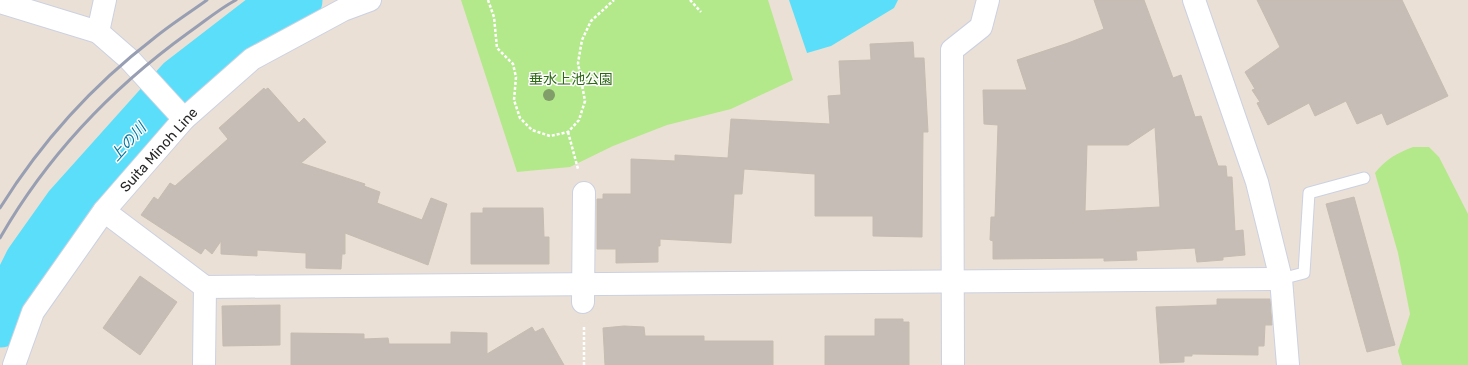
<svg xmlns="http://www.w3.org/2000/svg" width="1468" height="365" font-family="Rubik,'Noto Sans JP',sans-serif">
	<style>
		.green { fill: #b3e98b }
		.water { fill: #5bdefa }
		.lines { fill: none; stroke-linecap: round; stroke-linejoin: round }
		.river { stroke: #5bdefa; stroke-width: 51 }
		.building { fill: #c6bdb6; stroke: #c6bcb0; fill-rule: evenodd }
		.lane-casing { stroke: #cbd1e2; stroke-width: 13 }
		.street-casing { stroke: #cbd1e2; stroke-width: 24 }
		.secondary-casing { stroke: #cbd1e2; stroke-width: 24 }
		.path { stroke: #fff; stroke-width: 2.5; stroke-dasharray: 3 2; stroke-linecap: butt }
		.lane { stroke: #fff; stroke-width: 11 }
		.street { stroke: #fff; stroke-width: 22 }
		.secondary { stroke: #fff; stroke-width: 22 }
		.rail { stroke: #989fb3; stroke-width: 3 }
		.tree { fill: #819e6a }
		.labels { text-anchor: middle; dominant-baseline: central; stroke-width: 3; stroke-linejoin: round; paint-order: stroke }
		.park-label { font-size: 14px; fill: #2b6812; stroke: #fff }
		.street-label { font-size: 14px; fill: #262626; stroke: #fff }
		.water-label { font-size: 15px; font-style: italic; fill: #0078a1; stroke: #fff }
	</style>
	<rect width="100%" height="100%" fill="#ebe0d5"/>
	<g class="green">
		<path d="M461,0H768L793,80L731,109L667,125L613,146L570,167L517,172Z"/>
		<path d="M1413,147H1429L1439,157L1468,214V365H1402L1398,351L1410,314L1398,253L1375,173C1386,159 1397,153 1413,147Z"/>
	</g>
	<path class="water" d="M789,0H898L894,8L831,46L807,53Z"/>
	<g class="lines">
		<path class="river" d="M0,322L30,262L69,207L181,82L264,18L297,0"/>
	</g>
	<g class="building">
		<path d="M1094,0H1144L1173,78L1181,75L1195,117L1201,116L1218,166H1226L1227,177H1232L1235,231L1243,230L1245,255L1223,257V260L1197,262L1195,248L1136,251L1137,260L1104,261V258L993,259V241L990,240L991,217H995L998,125L984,124L983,90H1027L1017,60L1068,43L1104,29ZM1155,127L1160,207L1085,211L1087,145H1128Z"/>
		<path d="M1257,0H1402L1448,96L1387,125L1382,113L1357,124L1346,101L1315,116L1309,103L1268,125L1257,103L1260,102L1252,90L1255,89L1245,72L1280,47Z"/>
		<path d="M913,42L914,58H924L928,132H923L922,237L873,236V216H815V174L744,169L742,194H734L731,243L660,239V246H658V262L616,263V249H597V199H603V194H631V159L675,161V155L728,158L731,119L830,124L828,96L841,95L839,61L871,60L870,44Z"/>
		<path d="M264,88L265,90L268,88L299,123L304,118L326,142L301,163L365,184L364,186L380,192L377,203L422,220L431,198L447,204L428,265L345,233V254H342L341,269L306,268V253L257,250V256L221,254V241L212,254L205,248L201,254L141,215L154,197L158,200L170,183L175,186L228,139L219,128Z"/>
		<path d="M1354,197L1395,345L1367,352L1326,204Z"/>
		<path d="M483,208H543L544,237H549V264H471V213H483Z"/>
		<path d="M140,276L177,302L140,355L103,328Z"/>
		<path d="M1217,299H1270L1272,325H1265L1264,346H1258V355L1192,354V356H1184V362L1160,363L1156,307L1217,305Z"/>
		<path d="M280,305V345L223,346L222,306Z"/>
		<path d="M875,319H903V322H909V365H825V336H875Z"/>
		<path d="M624,326L644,327L645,336H704V341H773V365H605L603,328Z"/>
		<path d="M532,327L535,332L543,328L564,365H291V333L364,334V339L388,338L389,344H451V332L487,333V354Z"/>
	</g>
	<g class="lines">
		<g class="lane-casing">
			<path id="lane" d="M1281,279L1304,273L1309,193L1364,178"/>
		</g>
		<g class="street-casing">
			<g id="street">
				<path d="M1194,0L1257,182L1281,279L1288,365"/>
				<path d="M0,2L98,32L129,59L184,119"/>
				<path d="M98,32L105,0"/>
				<path d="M104,211L205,287L1281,279"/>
				<path d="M583,302L584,193"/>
				<path d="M204,365L205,287"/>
				<path d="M953,365L952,50L981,27L988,0"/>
			</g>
		</g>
		<g class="secondary-casing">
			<path id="secondary" d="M14,365L33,312L104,211L184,119L252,59L343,10L370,0"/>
		</g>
		<g class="path">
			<path d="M488,0L494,17L497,48L513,64L516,77L514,100L520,118L532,130L550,136L568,132L579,120L585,101L578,63L582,40L591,21L614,0"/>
			<path d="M690,0L701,12"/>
			<path d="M568,132L578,169"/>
			<path d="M584,365V327"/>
		</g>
		<use href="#lane" class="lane"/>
		<use href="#street" class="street"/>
		<use href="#secondary" class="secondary"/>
		<g class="rail">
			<path d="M0,208C40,144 93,85 153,39C170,25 189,13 207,0"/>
			<path d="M0,238C47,156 112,88 188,33C204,22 219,9 236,0"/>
		</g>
	</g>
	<circle class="tree" cx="549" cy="95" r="6"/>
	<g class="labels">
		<g class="park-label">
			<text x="571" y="79">垂水上池公園</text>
		</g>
		<g class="street-label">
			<text transform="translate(159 150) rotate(-48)">Suita Minoh Line</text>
		</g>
		<g class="water-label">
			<text transform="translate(128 142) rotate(-48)">上の川</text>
		</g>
	</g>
</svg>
